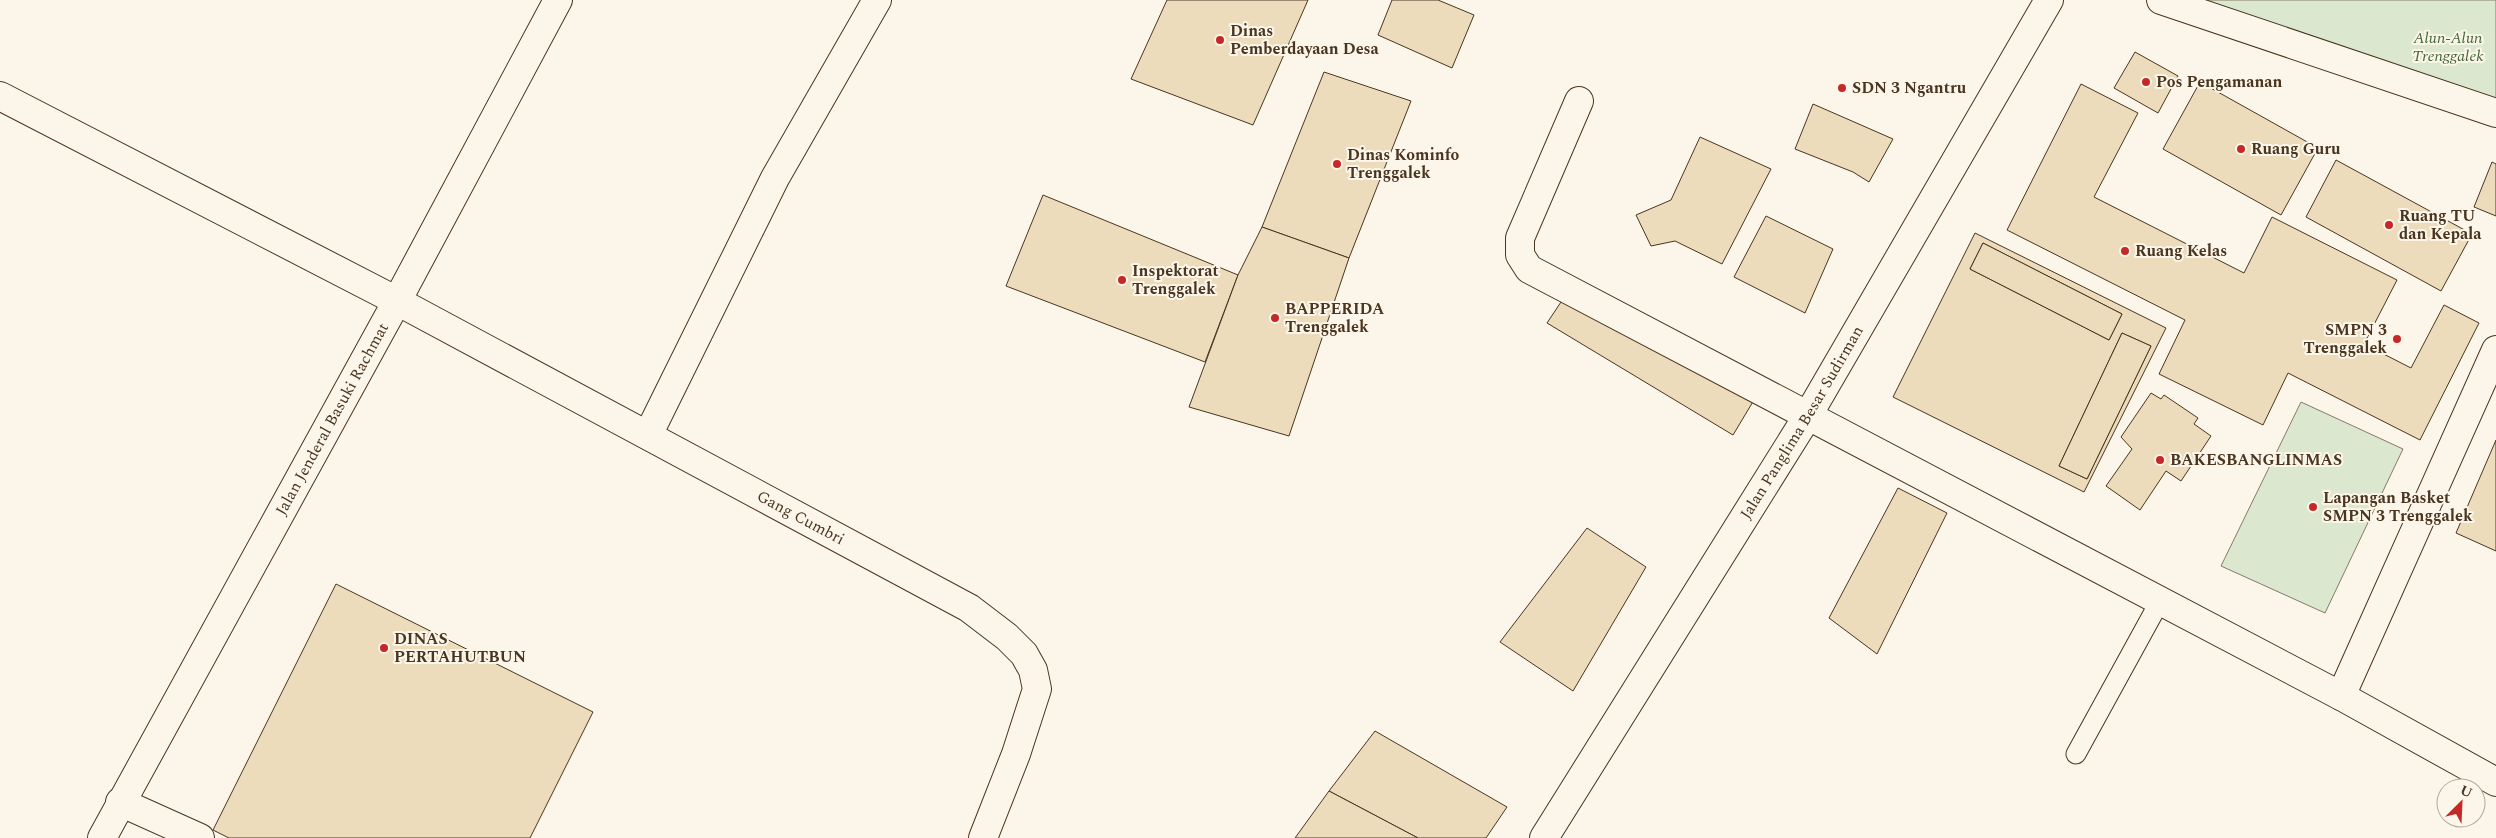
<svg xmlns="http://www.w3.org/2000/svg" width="2496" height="838" font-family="Spectral,serif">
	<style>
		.green { fill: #dce7d0; stroke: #887966 }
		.building { fill: #ecdcbc; stroke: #4a3520; fill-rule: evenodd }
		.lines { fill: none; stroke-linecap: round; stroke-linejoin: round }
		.service-casing { stroke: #4a3520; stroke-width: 21 }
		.minor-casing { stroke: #4a3520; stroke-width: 30 }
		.tertiary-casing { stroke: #4a3520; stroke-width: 30 }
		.secondary-casing { stroke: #4a3520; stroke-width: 30 }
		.service { stroke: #fbf6e9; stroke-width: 19 }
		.minor { stroke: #fbf6e9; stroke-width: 28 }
		.tertiary { stroke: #fbf6e9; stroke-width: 28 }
		.secondary { stroke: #fbf6e9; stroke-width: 28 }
		.poi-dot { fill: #c62828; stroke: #fbf6e9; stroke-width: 2 }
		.labels { text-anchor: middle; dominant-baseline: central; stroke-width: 4; stroke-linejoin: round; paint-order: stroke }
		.poi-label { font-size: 16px; font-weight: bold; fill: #4a3520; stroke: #fbf6e9; text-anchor: start }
		.park-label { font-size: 16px; font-style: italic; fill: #436837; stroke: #fbf6e9 }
		.street-label { font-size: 16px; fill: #4a3520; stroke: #fbf6e9 }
	</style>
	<rect width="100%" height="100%" fill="#fbf6e9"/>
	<g class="green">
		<path d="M2161,0H2496V113Z"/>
		<path d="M2301,402L2403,449L2325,613L2221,566Z"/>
	</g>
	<g class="building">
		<path d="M1167,0H1308L1253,125L1131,79Z"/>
		<path d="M1392,0H1438L1474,15L1452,68L1378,35Z"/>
		<path d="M2135,52L2178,76L2158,113L2114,88Z"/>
		<path d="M1324,72L1411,101L1349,258L1262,227Z"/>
		<path d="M2200,82L2318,148L2281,215L2163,149Z"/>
		<path d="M2081,84L2138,113L2094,197L2244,273L2272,217L2397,280L2364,344L2411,368L2444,305L2479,323L2420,440L2288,373L2263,425L2159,374L2185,320L2007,230Z"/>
		<path d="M1813,104L1893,139L1869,182L1853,172L1795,149Z"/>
		<path d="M1700,137L1771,169L1722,264L1675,241L1651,246L1636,215L1671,200Z"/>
		<path d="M2336,160L2472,234L2441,291L2306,217Z"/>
		<path d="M2492,162L2496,164V216L2474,207Z"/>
		<path d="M1043,195L1238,275L1205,362L1006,286Z"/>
		<path d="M1766,216L1833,249L1805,313L1734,277Z"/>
		<path d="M1262,227L1349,258L1289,436L1189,407L1238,275Z"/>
		<path d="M1975,233L2166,328L2084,492L1893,397ZM1983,243L2122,314L2109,340L1970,269ZM2122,333L2151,346L2087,479L2059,466Z"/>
		<path d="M1983,243L2122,314L2109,340L1970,269Z"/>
		<path d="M1565,296L1754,400L1733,435L1547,323Z"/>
		<path d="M2122,333L2151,346L2087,479L2059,466Z"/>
		<path d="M2151,393L2161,399L2164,395L2198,418L2194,424L2211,436L2181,481L2166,471L2140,510L2106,486L2132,449L2121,437Z"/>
		<path d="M2496,440V551L2456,533Z"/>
		<path d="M1898,488L1947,513L1877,654L1829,618Z"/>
		<path d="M1587,528L1646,567L1573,691L1500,642Z"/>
		<path d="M336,584L593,712L530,838H229L213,830Z"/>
		<path d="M1375,731L1507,807L1486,838H1418L1329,791Z"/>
		<path d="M1329,791L1418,838H1295Z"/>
	</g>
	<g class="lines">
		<g class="service-casing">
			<path id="service" d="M2076,754L2160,601"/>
		</g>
		<g class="minor-casing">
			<g id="minor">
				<path id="s1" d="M0,96L397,301L969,608L1007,637L1024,654L1033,670L1037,689L1016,754L983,838"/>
				<path d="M1579,101L1520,238V255L1529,269L2341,696L2496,782"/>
				<path d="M648,435L775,178L877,0"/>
				<path d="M2341,696L2496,350"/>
				<path d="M120,802L200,838"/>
			</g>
		</g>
		<g class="tertiary-casing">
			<g id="tertiary">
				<path id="s2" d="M102,838L397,301L558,0"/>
			</g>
		</g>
		<g class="secondary-casing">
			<g id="secondary">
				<path d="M2161,0L2496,113"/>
				<path id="s3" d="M1544,838L1807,417L2049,0"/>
			</g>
		</g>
		<use href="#service" class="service"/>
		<use href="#minor" class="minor"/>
		<use href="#tertiary" class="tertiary"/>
		<use href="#secondary" class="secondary"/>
	</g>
	<g class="poi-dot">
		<circle cx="1220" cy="40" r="5"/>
		<circle cx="2146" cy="82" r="5"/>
		<circle cx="1842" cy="88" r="5"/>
		<circle cx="2241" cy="149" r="5"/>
		<circle cx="1337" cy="164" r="5"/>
		<circle cx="2389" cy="225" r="5"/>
		<circle cx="2125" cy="251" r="5"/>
		<circle cx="1122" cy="280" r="5"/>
		<circle cx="1275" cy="318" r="5"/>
		<circle cx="2397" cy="339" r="5"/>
		<circle cx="2160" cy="460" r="5"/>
		<circle cx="2313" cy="507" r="5"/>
		<circle cx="384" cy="648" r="5"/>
	</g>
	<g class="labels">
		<g class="poi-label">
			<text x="1230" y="31">Dinas<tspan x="1230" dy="18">Pemberdayaan Desa</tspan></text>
			<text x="2156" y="82">Pos Pengamanan</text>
			<text x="1852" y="88">SDN 3 Ngantru</text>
			<text x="2251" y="149">Ruang Guru</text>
			<text x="1347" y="155">Dinas Kominfo<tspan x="1347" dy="18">Trenggalek</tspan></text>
			<text x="2399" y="216">Ruang TU<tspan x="2399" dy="18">dan Kepala</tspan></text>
			<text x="2135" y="251">Ruang Kelas</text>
			<text x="1132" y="271">Inspektorat<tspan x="1132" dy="18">Trenggalek</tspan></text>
			<text x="1285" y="309">BAPPERIDA<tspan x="1285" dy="18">Trenggalek</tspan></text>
			<text x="2387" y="330" text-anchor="end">SMPN 3<tspan x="2387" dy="18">Trenggalek</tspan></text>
			<text x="2170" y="460">BAKESBANGLINMAS</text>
			<text x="2323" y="498">Lapangan Basket<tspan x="2323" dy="18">SMPN 3 Trenggalek</tspan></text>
			<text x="394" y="639">DINAS<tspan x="394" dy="18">PERTAHUTBUN</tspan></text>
		</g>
		<g class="park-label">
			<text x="2448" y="38">Alun-Alun<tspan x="2448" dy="18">Trenggalek</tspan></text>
		</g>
		<g class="street-label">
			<text stroke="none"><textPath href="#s2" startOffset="478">Jalan Jenderal Basuki Rachmat</textPath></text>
			<text stroke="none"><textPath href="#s3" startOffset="489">Jalan Panglima Besar Sudirman</textPath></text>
			<text stroke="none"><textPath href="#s1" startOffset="905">Gang Cumbri</textPath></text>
		</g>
	</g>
	<g transform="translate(2461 803) rotate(24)"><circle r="24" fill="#fbf6e9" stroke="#b4a999"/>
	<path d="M0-4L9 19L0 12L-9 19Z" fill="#c62828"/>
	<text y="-8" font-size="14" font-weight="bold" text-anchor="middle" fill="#4a3520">U</text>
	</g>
</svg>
